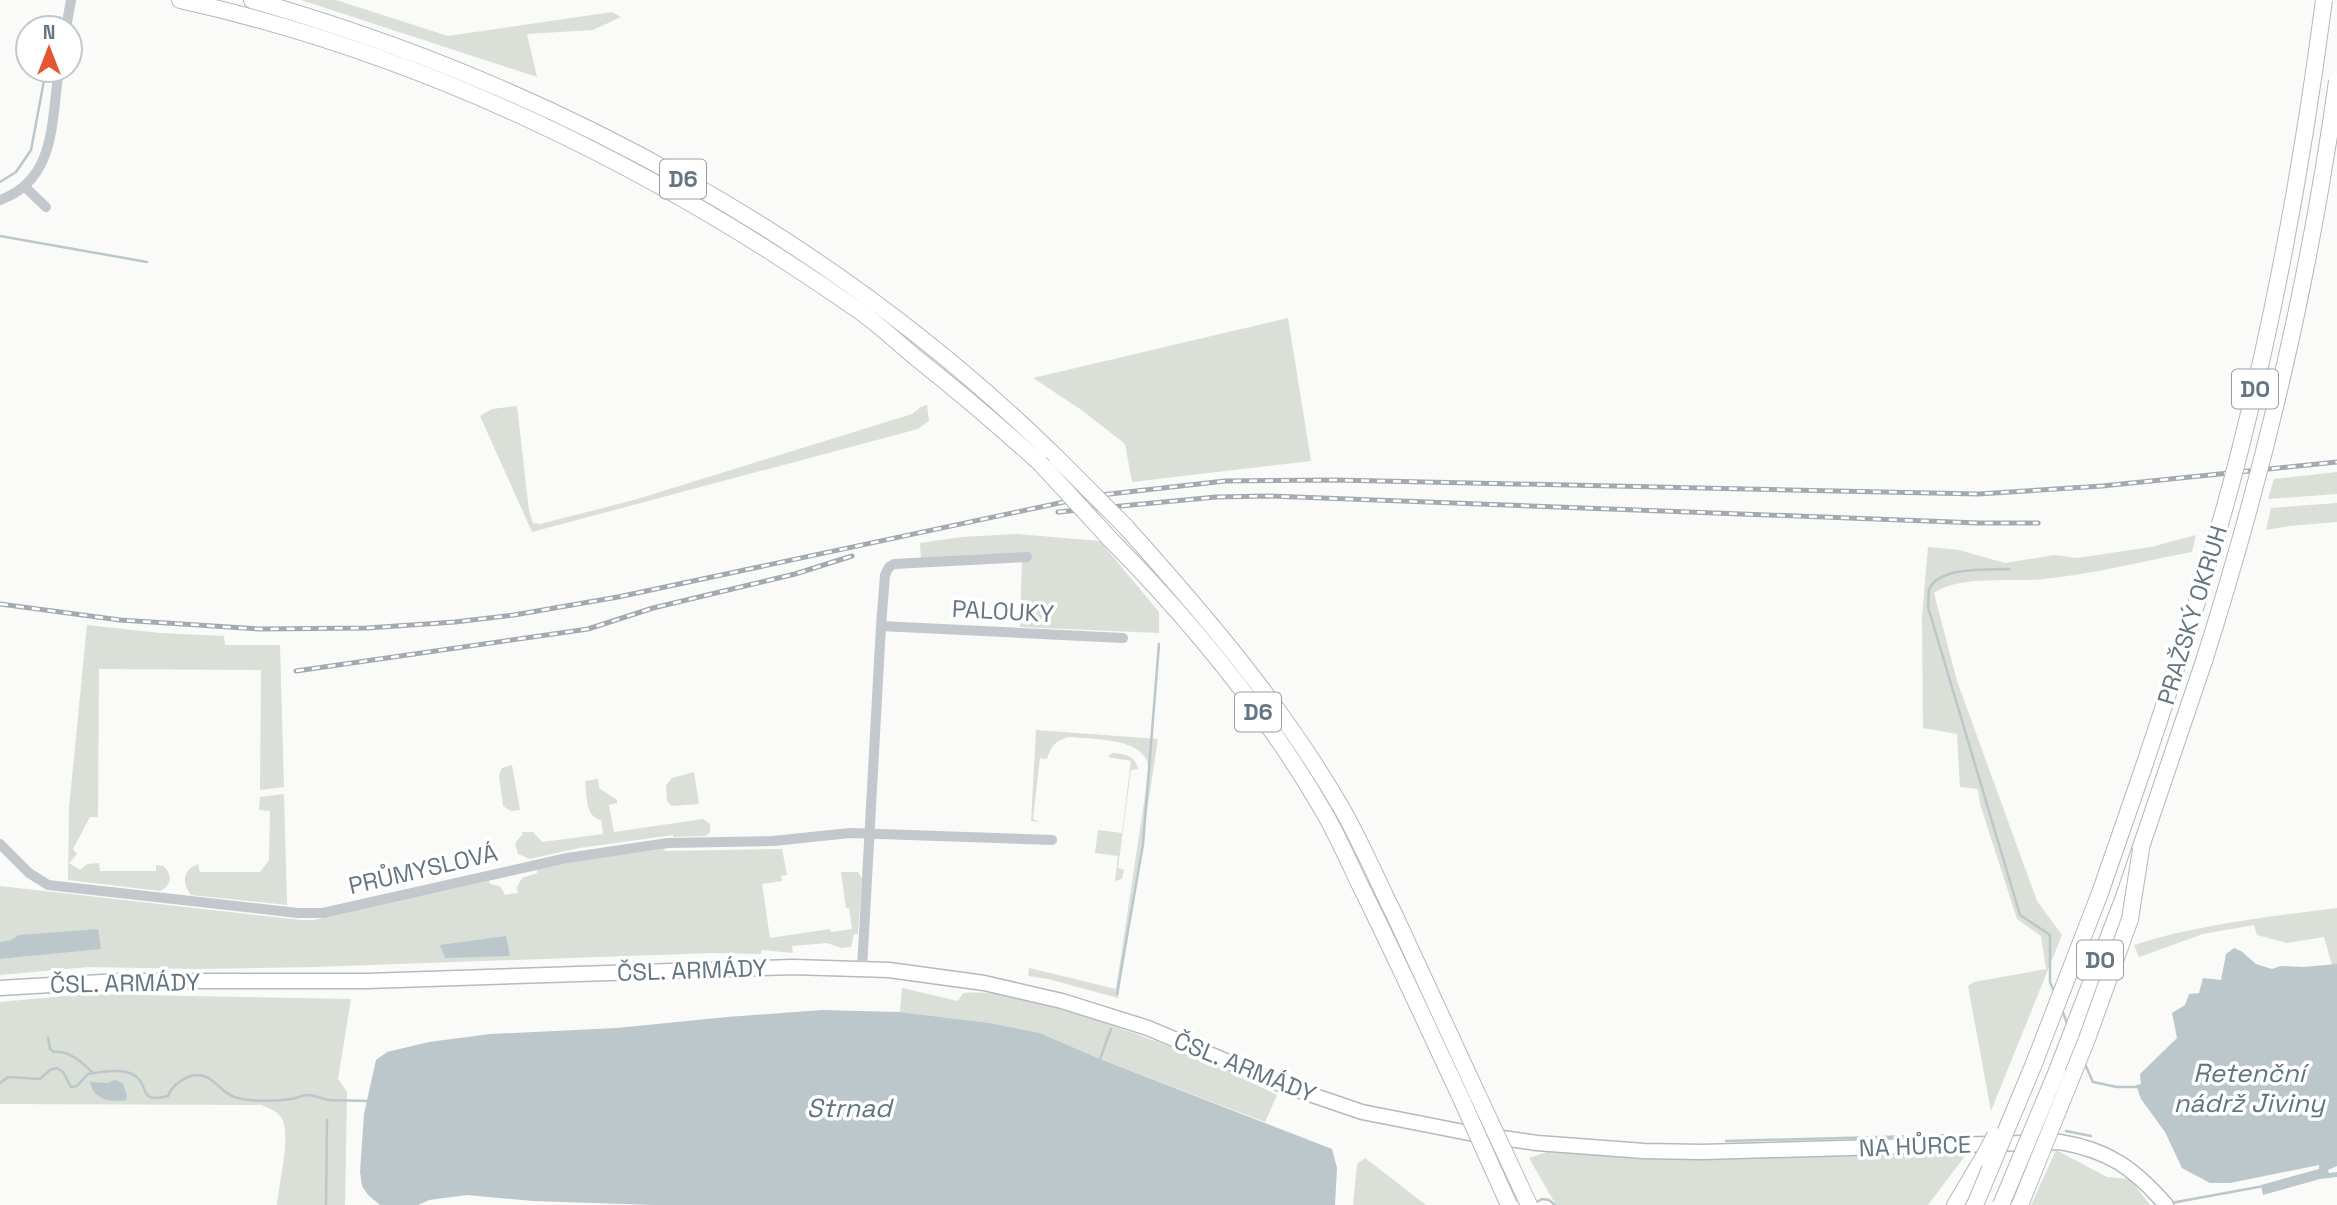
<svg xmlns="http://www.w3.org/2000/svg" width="2337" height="1205" font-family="'Space Grotesk',sans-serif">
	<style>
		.green { fill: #dadfd7 }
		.water { fill: #bbc7cb }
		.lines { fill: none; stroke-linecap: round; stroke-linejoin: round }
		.stream { stroke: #bbc7cb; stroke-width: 2.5 }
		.major-casing { stroke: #b5babe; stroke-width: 17 }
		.highway-casing { stroke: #b4b9bd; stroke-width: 18 }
		.minor { stroke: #c3c8cc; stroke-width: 10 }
		.major { stroke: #fff; stroke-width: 14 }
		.highway { stroke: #fff; stroke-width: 16 }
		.rail-casing { stroke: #a2aab0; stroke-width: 5 }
		.rail { stroke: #fff; stroke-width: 2.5; stroke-dasharray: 8; stroke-linecap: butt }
		.highway-bridge-casing { stroke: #b4b9bd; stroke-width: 18; stroke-linecap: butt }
		.highway-bridge { stroke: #fff; stroke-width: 16 }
		.labels { text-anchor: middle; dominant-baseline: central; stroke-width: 7; stroke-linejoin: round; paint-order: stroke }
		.shield { fill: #fff; stroke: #939fa8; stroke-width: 2 }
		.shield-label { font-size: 23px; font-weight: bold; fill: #657683 }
		.street-label { font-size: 24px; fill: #657683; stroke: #fff }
		.water-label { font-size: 26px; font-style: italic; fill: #60757c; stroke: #fff }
	</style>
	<rect width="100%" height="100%" fill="#fafaf8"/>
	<g class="green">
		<path d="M301,0H336L448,36L612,12L621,17L593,30L527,34L537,77Z"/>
		<path d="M1288,318L1311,461L1132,482L1125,444L1083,411L1033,378Z"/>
		<path d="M927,405L929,421L918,429L532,532L480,416L492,409L517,406L529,511L533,523L540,524L634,500L912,414L919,409L918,408Z"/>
		<path d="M2337,472V494L2268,499L2274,479Z"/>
		<path d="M2337,503V522L2289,526L2266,530L2271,508Z"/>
		<path d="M1017,534L1100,541L1159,612V633L1020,627L1022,556L921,558L920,543L962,537Z"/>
		<path d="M2196,535L2192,552C2143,561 2093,574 2044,579C2013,582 1958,575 1934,593L1957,681L2037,901L2062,935L1991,1111L1968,986L1974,982L2046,969L2041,936L2017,919L1980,804L1978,789L1960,787L1957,734L1923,728L1922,617L1928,547L1959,550L2005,563L2055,555L2077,558L2151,547Z"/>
		<path d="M87,625L160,633L224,636L225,645H280L284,787L260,790L261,670L99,669L98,817H90L73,849L77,854L69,863L80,870L87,864L99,863L100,871H156V865L163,866C173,874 172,886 160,891L68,880L69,808Z"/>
		<path d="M1036,730L1158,739L1118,998L1048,979L1028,976L1029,968L1116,989L1146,789C1147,780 1150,770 1147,761C1139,738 1090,739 1069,737C1056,740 1051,746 1047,759L1040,758L1033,819L1040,822L1031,821Z"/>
		<path d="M1112,753C1125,754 1135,755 1138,769L1131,770L1118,868L1124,870L1122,879L1115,881L1118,856L1095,853L1098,830L1122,833L1131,761L1108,757Z"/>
		<path d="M512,765L520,810L511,811L503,806L499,775L502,768Z"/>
		<path d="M694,772L699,804L672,806L667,801L666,785L672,778Z"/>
		<path d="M598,779L599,788L617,800V803L609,805L614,832L703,819L710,824V832L706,836L673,837V835L579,848L530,859L518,854L515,843L523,834L522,832H533L542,842L603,834L601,820C585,817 587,795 585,781Z"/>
		<path d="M284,794L287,905L191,895C181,882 183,870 198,864L200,872H260L269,860L270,811L259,810L260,797Z"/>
		<path d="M664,849L665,851L782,849L787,875L781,876L782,881L762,884L770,938L830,929L831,932L852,929L849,908H846L841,872H858L862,878L858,934H854L851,947L841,948L827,943L792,946L793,953L761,950V954L712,953L314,967L198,969L89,967L0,975V959L101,948L11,940L0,942V886L301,920H314L489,881L490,884L500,886L505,895L518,893L517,887L522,878L537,873V870L577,861Z"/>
		<path d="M2337,908V964L2332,965L2324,937L2287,943L2257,935L2254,925L2203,934L2139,957L2134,945C2200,924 2269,917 2337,908Z"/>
		<path d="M902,988L958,1001L963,993C1004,990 1045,1003 1083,1016C1150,1037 1214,1063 1277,1095L1265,1122L1100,1059L1040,1033L990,1023L900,1012Z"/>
		<path d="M86,994L351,999L338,1079L347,1092L345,1205H277C279,1183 290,1141 283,1121C280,1112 269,1108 261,1105L0,1104V1002Z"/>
		<path d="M2056,1150L2107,1177L2130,1179L2150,1205H2031Z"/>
		<path d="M1547,1152L1691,1160L1968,1152L1928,1205H1556L1529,1158Z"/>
		<path d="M1365,1158L1426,1205H1353L1357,1164Z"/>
	</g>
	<g class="water">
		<path d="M98,929L101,949L0,959V942L11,940L19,935Z"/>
		<path d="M506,936L510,956L445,958L440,945Z"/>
		<path d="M2234,948L2241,951L2256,964L2272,969L2280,966L2303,967L2337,964V1166L2328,1170L2329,1173L2337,1172V1177L2320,1179L2263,1195L2261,1185L2319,1169V1165L2230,1183H2210L2182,1168L2165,1132L2141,1099L2136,1085L2141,1084L2140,1074L2177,1038L2172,1013L2185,1005L2189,994L2199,993L2203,978L2221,980L2226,954Z"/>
		<path d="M822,1010L900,1012L990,1023L1040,1033L1100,1059L1332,1149L1337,1168L1335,1205H654L533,1201L467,1195L429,1200L418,1205H380L368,1195L362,1186L360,1172L364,1114L376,1060L387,1052L429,1042L490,1034L617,1028L727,1017Z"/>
		<path d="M115,1080L123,1083L127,1096L126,1100C110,1103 93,1099 90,1082L107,1083Z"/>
	</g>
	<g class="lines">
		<g class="stream">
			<path d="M52,28L53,17L61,18"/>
			<path d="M0,182L16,172L31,150L46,70"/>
			<path d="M0,236L147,262"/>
			<path d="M2009,569C1988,570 1938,566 1929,590C1928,594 1929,602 1928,607L2020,915L2050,935V982L2054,991"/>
			<path d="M1117,994L1143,844L1159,644"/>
			<path d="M2062,1010L2067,1023"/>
			<path d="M48,1038L50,1049L54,1052C69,1050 83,1063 93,1073"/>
			<path d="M1100,1059L1111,1029"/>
			<path d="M2084,1062L2093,1082L2117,1087H2137"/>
			<path d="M0,1083L8,1077L40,1079L50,1070L57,1068L63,1072L71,1087L77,1086L88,1074C101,1072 122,1068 134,1075C151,1085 136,1104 168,1096C171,1087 181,1079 191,1076C213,1070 220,1095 238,1098C254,1102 276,1101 292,1099C297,1098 303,1095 308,1095C315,1095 322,1099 329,1100C341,1101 354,1100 367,1101"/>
			<path d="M2066,1131L2091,1136"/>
			<path d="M1726,1141L1954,1135"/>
			<path d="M1535,1203L1542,1199L1549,1200L1555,1205"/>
			<path d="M2171,1203L2264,1186"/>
			<path d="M326,1205L327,1120"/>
		</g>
		<g class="major-casing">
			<path id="major" d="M0,988L119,981H367L793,967L889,970L984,983L1062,1001L1148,1028L1280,1084L1362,1112L1474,1134L1537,1143L1644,1151L1702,1152L2060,1142C2108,1150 2134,1168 2166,1205"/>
		</g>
		<g class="highway-casing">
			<g id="highway">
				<path d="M180,0C424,54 654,167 858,310C878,324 896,341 915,357C958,391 999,426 1040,463"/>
				<path d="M252,0C551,85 834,239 1057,458"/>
				<path d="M1125,526C1204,614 1281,704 1341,807C1361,842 1377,880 1395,916C1422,974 1448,1031 1475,1089"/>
				<path d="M1110,539C1192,622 1267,713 1325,814C1338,837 1349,862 1360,885C1395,955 1427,1026 1460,1096"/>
				<path d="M2033,1066L2100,893L2143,769"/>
				<path d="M2057,1071L2124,897L2204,661"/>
				<path d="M1955,1205L1983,1158"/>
			</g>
		</g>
		<g class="minor">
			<path d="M66,28L71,0"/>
			<path d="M25,187L46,207"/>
			<path d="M0,200C57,180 51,119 59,70"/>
			<path d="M881,626L885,575L889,567L894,564L1027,557"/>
			<path d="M0,844L29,873L48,885L298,913H323L567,858L668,843L773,841L850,833L1052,840"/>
			<path d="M862,969L881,626L1123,638"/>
		</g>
		<use href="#major" class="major"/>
		<use href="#highway" class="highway"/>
		<g class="rail-casing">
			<g id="rail">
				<path d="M1058,512L1216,497L1268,496L1979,523H2038"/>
				<path d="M0,604L120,620L259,629L367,628L455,622L514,615L618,597L1092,496L1225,481L1335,480L1978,494L2102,486L2337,462"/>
				<path d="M296,671L588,629L653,608L795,574L852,556"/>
			</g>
		</g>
		<use href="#rail" class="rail"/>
		<g class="highway-bridge-casing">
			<g id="highway-bridge">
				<path d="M1057,458L1125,526"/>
				<path d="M1040,463L1110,539"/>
				<path d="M2204,661C2264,472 2310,278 2337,81"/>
				<path d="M2143,769C2178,665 2212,560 2239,454C2277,305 2304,153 2324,0"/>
				<path d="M1475,1089L1529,1205"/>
				<path d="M1460,1096L1509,1205"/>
				<path d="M1983,1158L1995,1136"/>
				<path d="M1975,1205L2033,1066"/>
				<path d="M2001,1205L2057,1071"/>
				<path d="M2020,1205L2087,1039L2130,919L2141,849"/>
			</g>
		</g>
		<use href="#highway-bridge" class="highway-bridge"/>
	</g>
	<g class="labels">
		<g class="shield">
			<rect x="660" y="159.5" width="46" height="39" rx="5"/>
			<rect x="2232" y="369.5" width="46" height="39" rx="5"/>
			<rect x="1235" y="692.5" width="46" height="39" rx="5"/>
			<rect x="2077" y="940.5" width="46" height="39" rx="5"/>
		</g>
		<g class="shield-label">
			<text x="683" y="179">D6</text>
			<text x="2255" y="389">D0</text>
			<text x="1258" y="712">D6</text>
			<text x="2100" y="960">D0</text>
		</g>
		<g class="street-label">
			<text transform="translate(1003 611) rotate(3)">PALOUKY</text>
			<text transform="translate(2192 615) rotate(-73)">PRAŽSKÝ OKRUH</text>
			<text transform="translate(423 869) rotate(-13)">PRŮMYSLOVÁ</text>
			<text transform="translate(692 970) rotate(-2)">ČSL. ARMÁDY</text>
			<text transform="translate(125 983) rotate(-1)">ČSL. ARMÁDY</text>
			<text transform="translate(1245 1067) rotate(22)">ČSL. ARMÁDY</text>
			<text transform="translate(1915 1146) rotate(-2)">NA HŮRCE</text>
		</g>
		<g class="water-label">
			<text x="2249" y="1073">Retenční<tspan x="2249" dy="30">nádrž Jiviny</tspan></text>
			<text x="849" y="1108">Strnad</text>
		</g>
	</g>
	<g transform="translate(49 49)"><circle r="33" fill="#ffffff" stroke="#c1c8cd" stroke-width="2"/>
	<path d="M0-5L12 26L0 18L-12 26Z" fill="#e4572e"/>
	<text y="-10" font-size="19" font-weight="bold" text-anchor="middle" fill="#657683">N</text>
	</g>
</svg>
